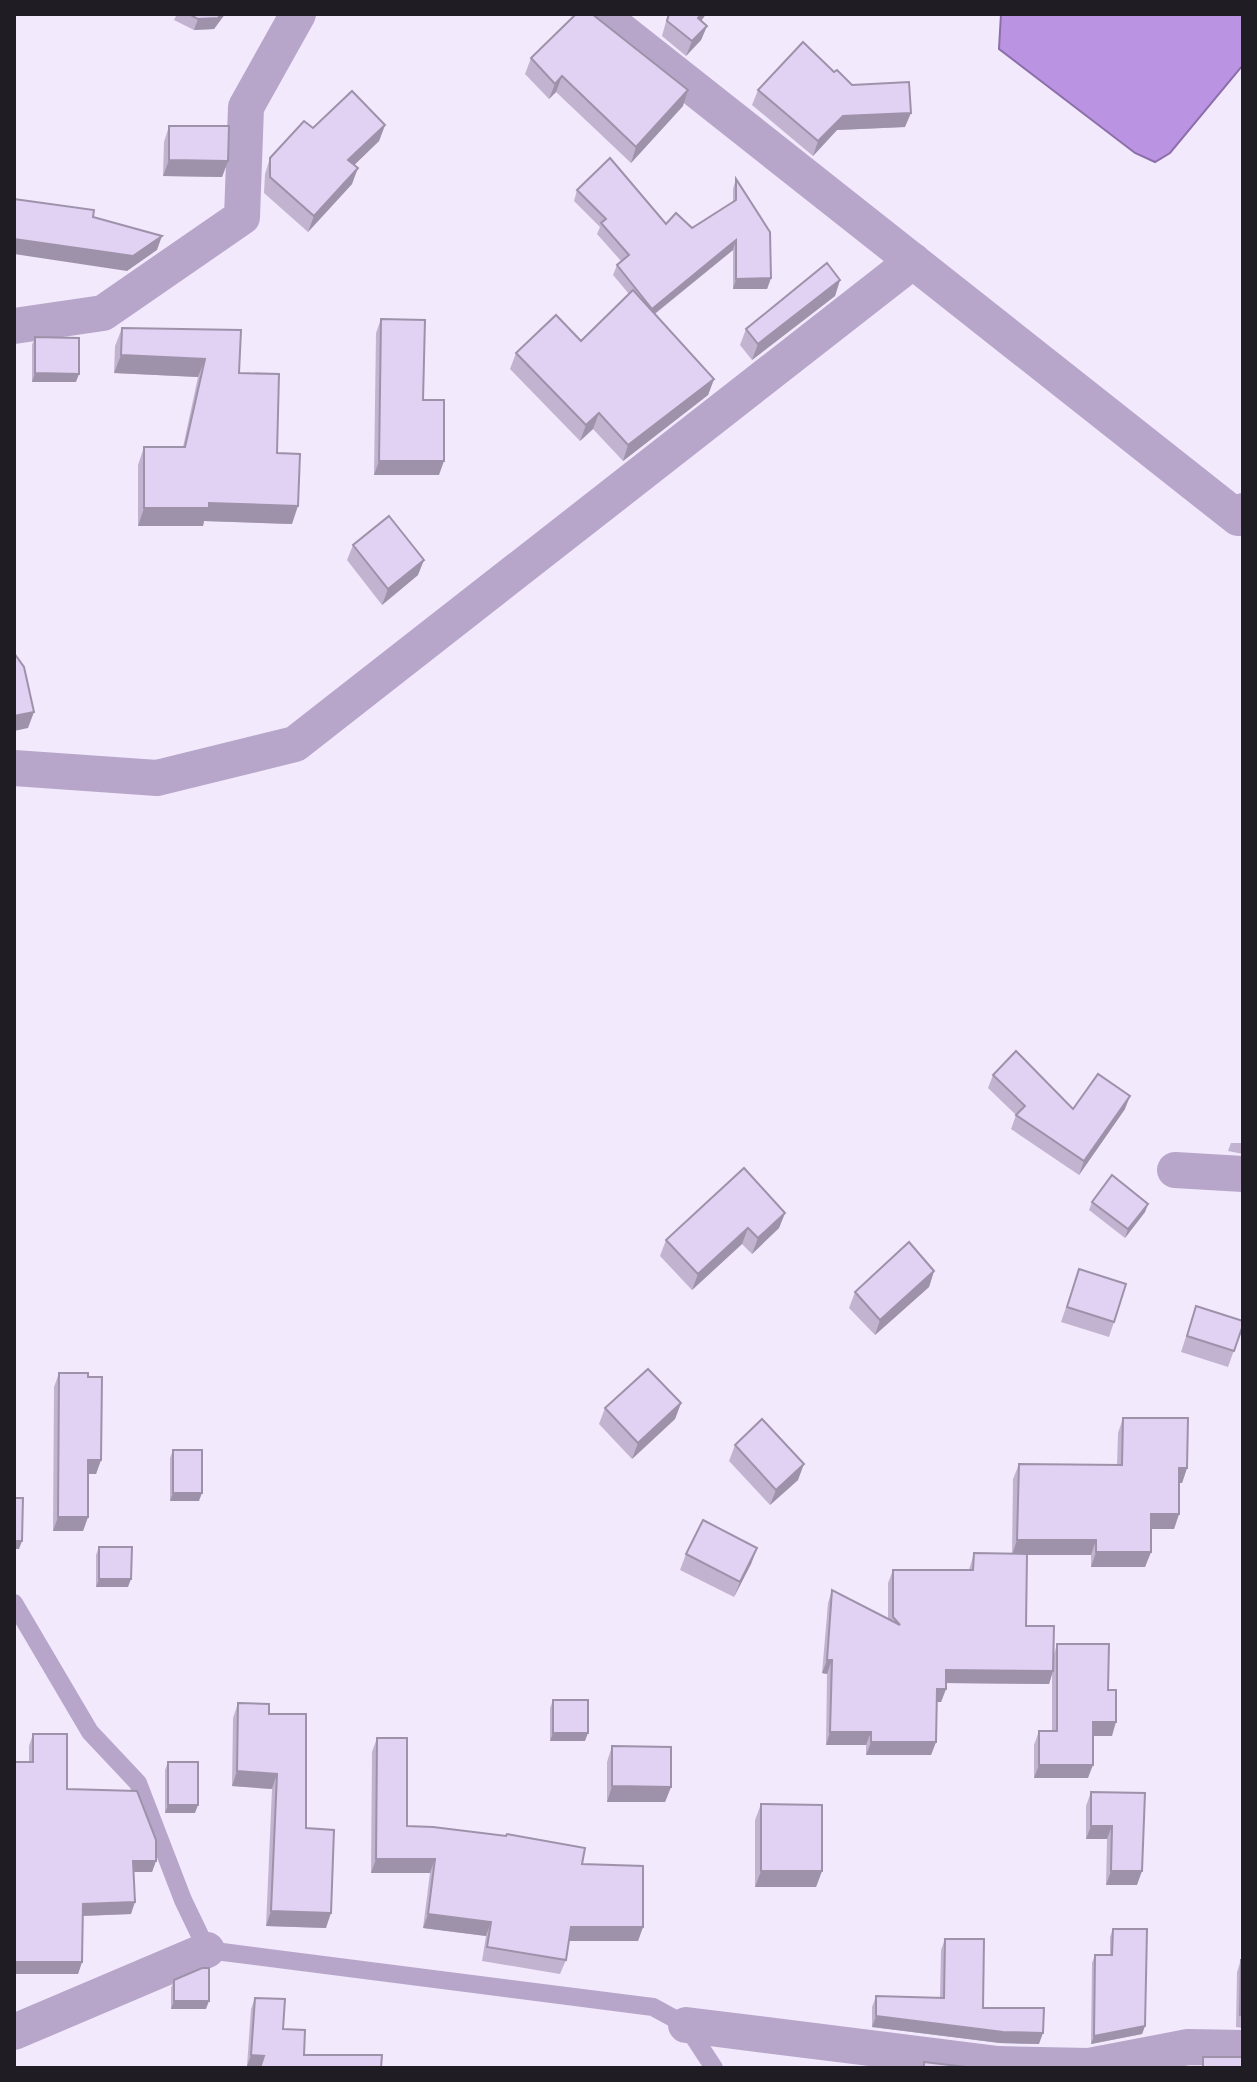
<svg xmlns="http://www.w3.org/2000/svg" width="1257" height="2082" font-family="Figtree,sans-serif">
	<style>
		.water { fill: #bb93e3; stroke: #8c6fa9; stroke-width: 2 }
		.lines { fill: none; stroke-linecap: round; stroke-linejoin: round }
		.service { stroke: #b7a6ca; stroke-width: 18 }
		.minor { stroke: #b7a6ca; stroke-width: 36 }
		.wall { fill: #c2b4d1 }
		.shaded-wall { fill: #9e92aa }
		.building { fill: #e1d1f3; stroke: #9e92aa; stroke-width: 2 }
	</style>
	<rect width="100%" height="100%" fill="#f2e9fd"/>
	<path class="water" d="M1001,14H1243V65L1170,153L1155,162L1135,153L999,49Z"/>
	<g class="lines">
		<path class="service" d="M14,1603L90,1732L138,1783L183,1900L207,1950L653,2007L686,2025L714,2068"/>
		<g class="minor">
			<path d="M600,14L1238,518L1243,511"/>
			<path d="M14,326L103,313L242,217L246,107L298,14"/>
			<path d="M14,768L157,778L295,744L913,261"/>
			<path d="M1175,1170L1243,1174"/>
			<path d="M686,2025L998,2064L1089,2066L1188,2047L1243,2048"/>
			<path d="M14,2032L207,1950"/>
		</g>
	</g>
	<g class="wall">
		<path d="M172,14H225L214,29L194,30L174,20L176,16Z"/>
		<path d="M668,14H706L701,21L707,26L701,40L686,56L662,36Z"/>
		<path d="M531,58L683,106L631,163L556,92L549,99L525,74Z"/>
		<path d="M834,72L852,85L905,127L837,130L813,156L752,105L758,90Z"/>
		<path d="M385,125L379,141L354,165L352,184L308,232L264,193L265,174L270,158L313,128Z"/>
		<path d="M169,126L228,161L222,177L163,176L164,142Z"/>
		<path d="M736,179L771,278L767,289H733V250L655,314L714,379L708,395L623,461L593,429L580,441L510,369L516,353L581,341L629,294L613,275L617,265L621,261L597,234L600,227L574,201L577,190L666,224L692,228L733,202V189Z"/>
		<path d="M840,280L835,296L752,360L740,345L746,329Z"/>
		<path d="M381,319L423,400L439,475H374L376,333Z"/>
		<path d="M122,328L239,373L277,453L292,524L204,521L203,526H138V465L144,447H183L198,377L114,373L115,346Z"/>
		<path d="M35,337L76,382H32V345Z"/>
		<path d="M353,545L418,575L382,605L347,560Z"/>
		<path d="M993,1075L1073,1109H1125L1079,1175L1011,1129L1016,1115L988,1088Z"/>
		<path d="M1231,1143H1243V1154L1228,1151Z"/>
		<path d="M1092,1202L1148,1204L1145,1212L1125,1238L1089,1210Z"/>
		<path d="M785,1213L779,1228L752,1254L742,1244L692,1290L660,1256L666,1240Z"/>
		<path d="M1079,1269L1114,1322L1109,1337L1061,1322Z"/>
		<path d="M934,1271L929,1287L875,1335L849,1308L855,1292Z"/>
		<path d="M1196,1306L1243,1325L1228,1367L1181,1352Z"/>
		<path d="M59,1373L101,1460L96,1474H88V1517L83,1531H53L54,1387Z"/>
		<path d="M681,1403L675,1419L632,1459L599,1424L605,1408Z"/>
		<path d="M1123,1418L1187,1468L1182,1483H1179V1514L1174,1529H1151V1552L1145,1567H1091V1555H1027L1026,1626L1054,1654L1057,1644L1108,1690L1112,1736H1093L1088,1778H1034V1745L1039,1731H1052V1674L1049,1684L946,1683V1689L941,1702H937L936,1742L931,1755H866V1745H826L827,1674L822,1673L828,1603L832,1590L888,1619V1583L893,1570H969L974,1553L1012,1554L1013,1479L1019,1464L1117,1465L1118,1433Z"/>
		<path d="M735,1445L798,1480L770,1505L729,1461Z"/>
		<path d="M173,1450L199,1501H170V1458Z"/>
		<path d="M99,1547L128,1587H96V1555Z"/>
		<path d="M757,1548L751,1564L734,1597L680,1570L686,1554Z"/>
		<path d="M553,1700L585,1741H550V1708Z"/>
		<path d="M238,1703L269,1714L306,1828L326,1928L266,1926L272,1789L232,1786L233,1718Z"/>
		<path d="M33,1734L67,1789L156,1861L152,1872H134L131,1914L83,1916L82,1962L78,1974H14L29,1762V1746Z"/>
		<path d="M377,1738L407,1826L582,1864L643,1927L638,1941H569L566,1960L560,1974L482,1961L486,1936L423,1928L430,1873H371L372,1752Z"/>
		<path d="M612,1746L671,1787L665,1802H607V1762Z"/>
		<path d="M168,1762L195,1813H165V1770Z"/>
		<path d="M1091,1792L1145,1793L1137,1885H1106L1107,1839H1086V1806Z"/>
		<path d="M761,1804L822,1871L816,1887H755V1820Z"/>
		<path d="M1113,1929L1145,2026L1142,2034L1091,2044L1092,1963L1095,1955H1110V1937Z"/>
		<path d="M945,1939L983,2008L1039,2044L1000,2043L872,2027V2007L876,1996L940,1998L941,1950Z"/>
		<path d="M1241,1960H1243V2028L1236,2027L1237,1972Z"/>
		<path d="M174,1980L206,2009H171V1988Z"/>
		<path d="M255,1998L283,2029L304,2055L260,2067L247,2066L251,2009Z"/>
	</g>
	<g class="shaded-wall">
		<path d="M221,14H225L214,29L194,30L198,19Z"/>
		<path d="M701,14H706L693,32L698,18Z"/>
		<path d="M707,26L701,40L686,56L692,41Z"/>
		<path d="M562,76L556,92L549,99L555,84Z"/>
		<path d="M688,90L683,106L631,163L636,147Z"/>
		<path d="M911,113L905,127L837,130L813,156L818,141L843,116Z"/>
		<path d="M385,125L379,141L343,176L348,160Z"/>
		<path d="M169,160L228,161L222,177L163,176Z"/>
		<path d="M358,168L352,184L308,232L314,216Z"/>
		<path d="M162,236L157,250L127,271L14,254V239Z"/>
		<path d="M736,240L733,250L648,319L652,309Z"/>
		<path d="M771,278L767,289H733L736,279Z"/>
		<path d="M840,280L835,296L752,360L758,344Z"/>
		<path d="M121,355L205,359L198,377L114,373Z"/>
		<path d="M35,373L79,374L76,382H32Z"/>
		<path d="M714,379L708,395L623,461L628,445Z"/>
		<path d="M599,413L593,429L580,441L586,425Z"/>
		<path d="M379,461H444L439,475H374Z"/>
		<path d="M209,503L298,506L292,524L204,521L203,526H138L144,508Z"/>
		<path d="M424,560L418,575L382,605L388,589Z"/>
		<path d="M34,712L28,728L14,731V716Z"/>
		<path d="M1130,1096L1125,1109L1079,1175L1084,1161Z"/>
		<path d="M1148,1204L1145,1212L1125,1238L1128,1229Z"/>
		<path d="M785,1213L779,1228L752,1254L758,1238Z"/>
		<path d="M748,1228L742,1244L692,1290L698,1274Z"/>
		<path d="M934,1271L929,1287L875,1335L880,1320Z"/>
		<path d="M681,1403L675,1419L632,1459L638,1443Z"/>
		<path d="M88,1460H101L96,1474H83Z"/>
		<path d="M804,1464L798,1480L770,1505L776,1490Z"/>
		<path d="M1179,1468H1187L1182,1483H1174Z"/>
		<path d="M173,1493H202L199,1501H170Z"/>
		<path d="M1151,1514H1179L1174,1529H1145Z"/>
		<path d="M58,1517H88L83,1531H53Z"/>
		<path d="M1017,1540H1096L1091,1555H1012Z"/>
		<path d="M14,1541H22L19,1549H14Z"/>
		<path d="M757,1548L751,1564L734,1597L740,1582Z"/>
		<path d="M1096,1552H1151L1145,1567H1091Z"/>
		<path d="M99,1579H131L128,1587H96Z"/>
		<path d="M827,1660H832L827,1674L822,1673Z"/>
		<path d="M946,1670L1053,1671L1049,1684L942,1683Z"/>
		<path d="M937,1689H946L941,1702H932Z"/>
		<path d="M1093,1722H1116L1112,1736H1088Z"/>
		<path d="M830,1732H871L866,1745H826Z"/>
		<path d="M553,1733H588L585,1741H550Z"/>
		<path d="M871,1742H936L931,1755H866Z"/>
		<path d="M1039,1765H1093L1088,1778H1034Z"/>
		<path d="M237,1771L277,1774L272,1789L232,1786Z"/>
		<path d="M612,1786L671,1787L665,1802H607Z"/>
		<path d="M168,1805H198L195,1813H165Z"/>
		<path d="M1091,1826H1112L1107,1839H1086Z"/>
		<path d="M376,1859H435L430,1873H371Z"/>
		<path d="M133,1861H156L152,1872H129Z"/>
		<path d="M761,1871H822L816,1887H755Z"/>
		<path d="M1111,1871H1142L1137,1885H1106Z"/>
		<path d="M135,1902L131,1914L79,1916L83,1904Z"/>
		<path d="M271,1911L331,1913L326,1928L266,1926Z"/>
		<path d="M428,1914L491,1922L486,1936L423,1928Z"/>
		<path d="M571,1927H643L638,1941H566Z"/>
		<path d="M14,1962H82L78,1974H14Z"/>
		<path d="M174,2001H209L206,2009H171Z"/>
		<path d="M876,2016L1043,2033L1039,2044L1000,2043L872,2027Z"/>
		<path d="M1145,2026L1142,2034L1091,2044L1094,2036Z"/>
		<path d="M251,2055L264,2056L260,2067L247,2066Z"/>
	</g>
	<g class="building">
		<path d="M189,14H221L218,18L198,19Z"/>
		<path d="M576,14H592L688,90L636,147L562,76L555,84L531,58Z"/>
		<path d="M669,14H701L698,18L707,26L692,41L667,21Z"/>
		<path d="M803,42L834,72L837,70L852,85L909,82L911,113L843,116L818,141L758,90Z"/>
		<path d="M352,91L385,125L348,160L358,168L314,216L270,177V158L304,121L313,128Z"/>
		<path d="M169,126H229L228,161L169,160Z"/>
		<path d="M610,158L666,224L676,213L692,228L736,200V179L770,232L771,278L736,279V240L652,309L617,265L629,255L601,223L606,219L577,190Z"/>
		<path d="M14,199L94,210L93,217L162,236L133,256L14,239Z"/>
		<path d="M827,263L840,280L758,344L746,329Z"/>
		<path d="M633,290L714,379L628,445L599,413L586,425L516,353L556,315L581,341Z"/>
		<path d="M381,319L425,320L423,400H444V461H379Z"/>
		<path d="M122,328L241,330L239,373L279,374L277,453L300,454L298,506L209,503V508H144V447H185L205,359L121,355Z"/>
		<path d="M35,337L79,338V374L35,373Z"/>
		<path d="M389,516L424,560L388,589L353,545Z"/>
		<path d="M14,653L24,667L34,712L14,716Z"/>
		<path d="M1016,1051L1073,1109L1098,1074L1130,1096L1084,1161L1016,1115L1025,1106L993,1075Z"/>
		<path d="M744,1168L785,1213L758,1238L748,1228L698,1274L666,1240Z"/>
		<path d="M1112,1175L1148,1204L1128,1229L1092,1202Z"/>
		<path d="M909,1242L934,1271L880,1320L855,1292Z"/>
		<path d="M1079,1269L1126,1284L1114,1322L1067,1307Z"/>
		<path d="M1196,1306L1243,1321V1325L1234,1351L1187,1336Z"/>
		<path d="M648,1369L681,1403L638,1443L605,1408Z"/>
		<path d="M59,1373H88V1377H102L101,1460H88V1517H58Z"/>
		<path d="M1123,1418H1188L1187,1468H1179V1514H1151V1552H1096V1540H1017L1019,1464L1122,1465Z"/>
		<path d="M762,1419L804,1464L776,1490L735,1445Z"/>
		<rect x="173" y="1450" width="29" height="43"/>
		<path d="M14,1498H23L22,1541H14Z"/>
		<path d="M703,1520L757,1548L740,1582L686,1554Z"/>
		<path d="M99,1547H132L131,1579H99Z"/>
		<path d="M974,1553L1027,1554L1026,1626H1054L1053,1671L946,1670V1689H937L936,1742H871V1732H830L832,1660H827L832,1590L900,1625L893,1617V1570H973Z"/>
		<path d="M1057,1644H1109L1108,1690H1116V1722H1093V1765H1039V1731H1057Z"/>
		<rect x="553" y="1700" width="35" height="33"/>
		<path d="M238,1703L269,1704V1714H306V1828L334,1830L331,1913L271,1911L277,1774L237,1771Z"/>
		<path d="M33,1734H67V1789L137,1791L156,1840V1861H133L135,1902L83,1904L82,1962H14V1762H33Z"/>
		<path d="M377,1738H407V1826L433,1827L506,1836L507,1834L585,1848L582,1864L643,1866V1927H571L566,1960L487,1947L491,1922L428,1914L435,1859H376Z"/>
		<path d="M612,1746L671,1747V1787L612,1786Z"/>
		<rect x="168" y="1762" width="30" height="43"/>
		<path d="M1091,1792L1145,1793L1142,1871H1111L1112,1826H1091Z"/>
		<path d="M761,1804L822,1805V1871H761Z"/>
		<path d="M1113,1929H1147L1145,2026L1094,2036L1095,1955H1112Z"/>
		<path d="M945,1939H984L983,2008H1044L1043,2033L1003,2032L876,2016V1996L944,1998Z"/>
		<path d="M1241,1960H1243V2016L1240,2015Z"/>
		<path d="M202,1968H209V2001H174V1980Z"/>
		<path d="M255,1998L285,1999L283,2029L305,2030L304,2055H382L381,2068H260L264,2056L251,2055Z"/>
		<rect x="1203" y="2057" width="40" height="11"/>
		<path d="M924,2062L975,2068H924Z"/>
	</g>
	<rect width="1257" height="2082" fill="none" stroke="#1f1c23" stroke-width="32"/>
</svg>
